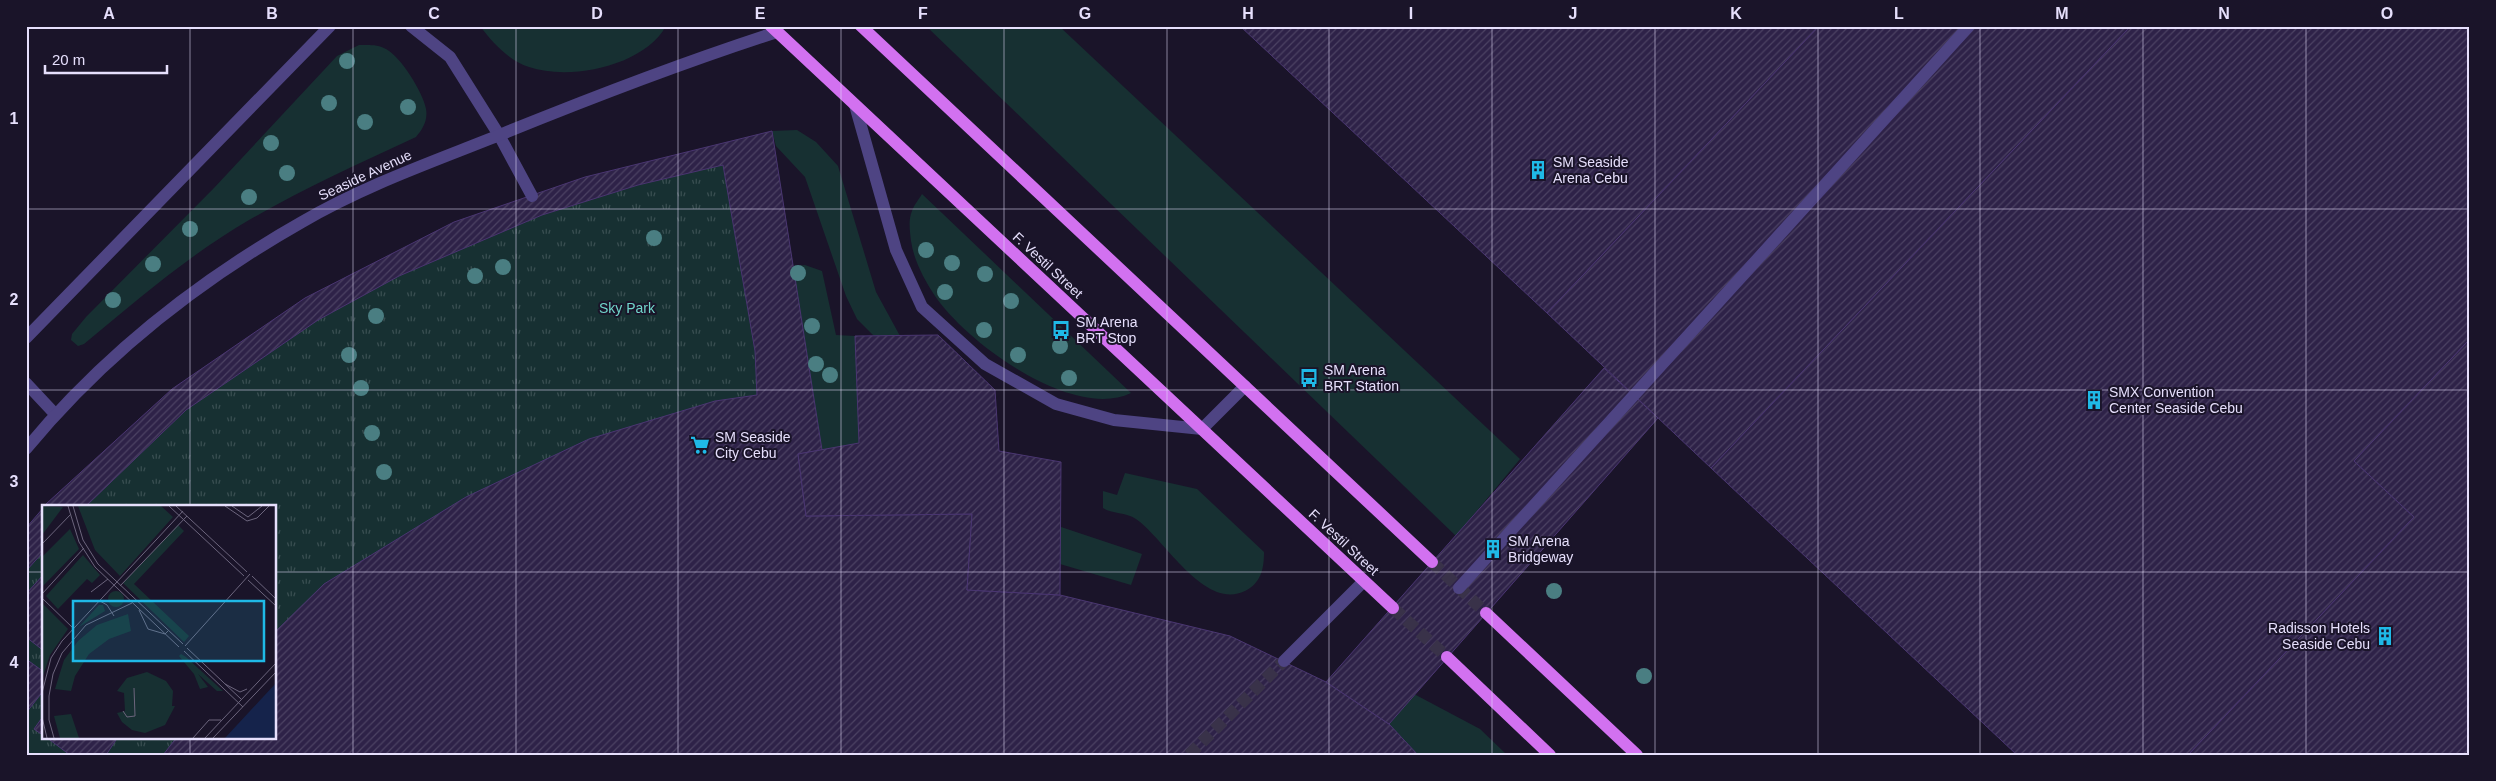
<svg xmlns="http://www.w3.org/2000/svg" width="2496" height="781" font-family="Helvetica,sans-serif">
	<style>
		.grass { fill: #173032 }
		.park { fill: url(#park-tufts) }
		.building { fill: url(#building-hatch); stroke: #4a3671 }
		.lines { fill: none; stroke-linecap: round; stroke-linejoin: round }
		.minor-tunnel { stroke: #393249; stroke-width: 12; stroke-dasharray: 12 6; stroke-linecap: butt }
		.major-tunnel { stroke: #393249; stroke-width: 12; stroke-dasharray: 12 6; stroke-linecap: butt }
		.minor { stroke: #4e4483; stroke-width: 12 }
		.major { stroke: #d271f0; stroke-width: 12 }
		.tree { fill: #4a7e82 }
		.grid { fill: none; stroke: #e6dffc; stroke-width: 1; stroke-opacity: 0.55 }
		.labels { text-anchor: middle; dominant-baseline: central; stroke-width: 4; stroke-linejoin: round; paint-order: stroke }
		.poi-label { font-size: 14px; fill: #e6dffc; stroke: #1a1429; text-anchor: start }
		.street-label { font-size: 14px; fill: #e6dffc; stroke: #1a1429 }
		.park-label { font-size: 14px; fill: #71d5ca; stroke: #1a1429 }
		.inset-road { fill: none; stroke: #6c657d; stroke-width: 1 }
		.view { fill: #1fb9e7; fill-opacity: 0.15; stroke: #1fb9e7; stroke-width: 2.5 }
		.inset-edge { fill: none; stroke: #e6dffc; stroke-width: 2.5 }
		.neatline { fill: none; stroke: #e6dffc; stroke-width: 2 }
		.grid-label { font-size: 16px; text-anchor: middle; font-weight: bold; fill: #e6dffc }
	</style>
	<defs>
		<pattern id="park-tufts" width="24" height="20" patternUnits="userSpaceOnUse" patternTransform="scale(1.25)"><rect width="24" height="20" fill="#173032"/><path d="M3 7l-1-3M5 7V3M7 7l1-3M15 17l-1-3M17 17v-4M19 17l1-3" fill="none" stroke="#394e51"/></pattern>
		<pattern id="building-hatch" width="6" height="6" patternUnits="userSpaceOnUse" patternTransform="scale(1.25)"><rect width="6" height="6" fill="#2e2248"/><path d="M-1 1l2-2M0 6l6-6M5 7l2-2" fill="none" stroke="#4c4263"/></pattern>
	</defs>
	<rect width="100%" height="100%" fill="#1a1429"/>
	<g class="grass">
		<path d="M480,26H666C644,66 570,81 529,67C508,60 493,43 480,26Z"/>
		<path d="M926,26H1059L1520,459L1456,536Z"/>
		<path d="M359,45C368,45 378,44 386,49C400,56 423,92 426,109C428,120 423,129 416,137C360,163 303,189 249,220C189,255 137,300 84,344L78,346L71,340L72,334L86,317L214,188L337,56Z"/>
		<path d="M797,130L816,142L838,166L876,292L900,336H874L857,319L846,296L805,177L776,146L772,131Z"/>
		<path d="M922,194L1131,393C1073,421 967,343 935,296C924,279 914,261 911,241C910,231 908,220 912,211C914,205 919,199 922,194Z"/>
		<path d="M805,265L822,271L836,335L855,336L859,443L822,450L793,266Z"/>
		<path d="M1125,473L1197,489L1264,552C1264,569 1261,583 1245,591C1204,611 1164,538 1136,519C1126,512 1112,514 1103,508V491L1117,495Z"/>
		<path d="M1061,527L1142,554L1131,585L1060,564Z"/>
		<path d="M1414,694L1480,729L1507,755H1418L1389,724Z"/>
	</g>
	<g class="park">
		<path d="M723,165L755,351L757,395L715,401L275,632V506H86L186,410L318,320L399,276L542,215L638,185Z"/>
		<path d="M44,551V737H177L163,755H26V571Z"/>
	</g>
	<g class="building">
		<path d="M1240,26H1819L1547,313Z"/>
		<path d="M1819,26H2131L1711,468L1547,313Z"/>
		<path d="M2131,26H2464L2470,32V339L2354,461L2414,517L2188,755H2017L1711,468Z"/>
		<path d="M772,131L822,450L798,454L806,516L972,514L967,590L1060,595L1230,636L1326,682L1389,724L1418,755H163L177,737H275V632L324,584L466,497L589,439L715,401L757,395L755,351L723,165L638,185L542,215L399,276L318,320L186,410L86,506H45L46,504L172,389L305,298L454,222L585,177Z"/>
		<path d="M938,335L995,390L999,451L1061,462L1060,595L967,590L972,514L806,516L798,454L859,443L855,336Z"/>
		<path d="M2470,339V755H2188L2414,517L2354,461Z"/>
		<path d="M1604,368L1658,418L1389,724L1326,682Z"/>
		<path d="M44,507V551L26,571V528Z"/>
		<path d="M44,574V651L26,637V594Z"/>
		<path d="M26,659L44,672V690L26,713Z"/>
		<path d="M44,715V736L34,729Z"/>
		<path d="M46,737H118L106,755H70Z"/>
	</g>
	<g class="lines">
		<path class="minor-tunnel" d="M1189,755L1284,661"/>
		<g class="major-tunnel">
			<path d="M1432,562L1486,613"/>
			<path d="M1393,608L1447,657"/>
		</g>
		<g class="minor">
			<path d="M411,26L450,57L499,135L532,196"/>
			<path d="M855,105L896,250L922,307L985,364L1056,404L1114,420L1202,429L1245,386"/>
			<path d="M26,338L330,26"/>
			<path d="M26,383L55,414"/>
			<path d="M26,449C103,356 198,281 302,222C365,185 435,161 502,134C593,97 684,62 777,32"/>
			<path d="M1459,588L1969,26"/>
			<path d="M1284,661L1364,581"/>
		</g>
		<g class="major">
			<path d="M771,26L1393,608"/>
			<path d="M861,26L1432,562"/>
			<path d="M1486,613L1637,755"/>
			<path d="M1447,657L1550,755"/>
		</g>
	</g>
	<g class="tree">
		<circle cx="347" cy="61" r="8"/>
		<circle cx="329" cy="103" r="8"/>
		<circle cx="408" cy="107" r="8"/>
		<circle cx="365" cy="122" r="8"/>
		<circle cx="271" cy="143" r="8"/>
		<circle cx="287" cy="173" r="8"/>
		<circle cx="249" cy="197" r="8"/>
		<circle cx="190" cy="229" r="8"/>
		<circle cx="654" cy="238" r="8"/>
		<circle cx="926" cy="250" r="8"/>
		<circle cx="952" cy="263" r="8"/>
		<circle cx="153" cy="264" r="8"/>
		<circle cx="503" cy="267" r="8"/>
		<circle cx="798" cy="273" r="8"/>
		<circle cx="985" cy="274" r="8"/>
		<circle cx="475" cy="276" r="8"/>
		<circle cx="945" cy="292" r="8"/>
		<circle cx="113" cy="300" r="8"/>
		<circle cx="1011" cy="301" r="8"/>
		<circle cx="376" cy="316" r="8"/>
		<circle cx="812" cy="326" r="8"/>
		<circle cx="984" cy="330" r="8"/>
		<circle cx="1060" cy="346" r="8"/>
		<circle cx="349" cy="355" r="8"/>
		<circle cx="1018" cy="355" r="8"/>
		<circle cx="816" cy="364" r="8"/>
		<circle cx="830" cy="375" r="8"/>
		<circle cx="1069" cy="378" r="8"/>
		<circle cx="361" cy="388" r="8"/>
		<circle cx="372" cy="433" r="8"/>
		<circle cx="384" cy="472" r="8"/>
		<circle cx="1554" cy="591" r="8"/>
		<circle cx="1644" cy="676" r="8"/>
	</g>
	<path class="grid" d="M190,26V506M353,26V755M516,26V755M678,26V755M841,26V755M1004,26V755M1167,26V755M1329,26V755M1492,26V755M1655,26V755M1818,26V755M1980,26V755M2143,26V755M2306,26V755M26,209H2470M26,390H2470M26,572H44M275,572H2470M190,737V755"/>
	<defs>
		<g id="building-bare" transform="scale(1.5)"><path d="M-4-6H4V6H1V3H-1V6H-4ZM-2.5-4.3h1.7v1.8h-1.7ZM.8-4.3h1.7v1.8H.8ZM-2.5-1h1.7V.8h-1.7ZM.8-1h1.7V.8H.8Z" fill="#1fb9e7" stroke="#1a1429" stroke-width="2.5" paint-order="stroke"/></g>
		<g id="bus-bare" transform="scale(1.5)"><path d="M-5-6H5V4H4V6H2V4H-2V6H-4V4H-5ZM-3.5-4V0h7V-4ZM-3.5 1.2v1.5H-2V1.2ZM2 1.2v1.5H3.5V1.2Z" fill="#1fb9e7" stroke="#1a1429" stroke-width="2.5" paint-order="stroke"/></g>
		<g id="supermarket-bare" transform="scale(1.5)"><path d="M-6-5.5h2.5l.6 2H6L4.5 2H-2.5L-4.4-4H-6ZM-1.5 3.2a1.3 1.3 0 1 0 .1 0ZM3 3.2a1.3 1.3 0 1 0 .1 0Z" fill="#1fb9e7" stroke="#1a1429" stroke-width="2.5" paint-order="stroke"/></g>
	</defs>
	<g fill-rule="evenodd">
		<use href="#building-bare" x="1538" y="170"/>
		<use href="#bus-bare" x="1061" y="330"/>
		<use href="#bus-bare" x="1309" y="378"/>
		<use href="#building-bare" x="2094" y="400"/>
		<use href="#supermarket-bare" x="700" y="445"/>
		<use href="#building-bare" x="1493" y="549"/>
		<use href="#building-bare" x="2385" y="636"/>
	</g>
	<g class="labels">
		<g class="poi-label">
			<text x="1553" y="162">SM Seaside<tspan x="1553" dy="16">Arena Cebu</tspan></text>
			<text x="1076" y="322">SM Arena<tspan x="1076" dy="16">BRT Stop</tspan></text>
			<text x="1324" y="370">SM Arena<tspan x="1324" dy="16">BRT Station</tspan></text>
			<text x="2109" y="392">SMX Convention<tspan x="2109" dy="16">Center Seaside Cebu</tspan></text>
			<text x="715" y="437">SM Seaside<tspan x="715" dy="16">City Cebu</tspan></text>
			<text x="1508" y="541">SM Arena<tspan x="1508" dy="16">Bridgeway</tspan></text>
			<text x="2370" y="628" text-anchor="end">Radisson Hotels<tspan x="2370" dy="16">Seaside Cebu</tspan></text>
		</g>
		<g class="street-label">
			<text transform="translate(365 175) rotate(-25)">Seaside Avenue</text>
			<text transform="translate(1048 265) rotate(43)">F. Vestil Street</text>
			<text transform="translate(1344 542) rotate(43)">F. Vestil Street</text>
		</g>
		<g class="park-label">
			<text x="627" y="308">Sky Park</text>
		</g>
	</g>
	<g transform="translate(42 505)">
		<rect width="234" height="234" fill="#1a1429"/>
		<path d="M0,1L21,2L0,30ZM36,1H119L131,12L78,71L53,45ZM136,20L142,26L92,79L147,131L142,137L81,78ZM28,24L37,44L0,82V52ZM41,50L58,70L50,78L45,74L16,104L4,91ZM66 94a8 8 0 1 1 16 0a8 8 0 1 1-16 0ZM0,98L26,124L8,150L0,174ZM57,100H61L63,106L37,122ZM139,149L144,152L181,186H175L156,169L166,182L158,184L152,169L137,151Z" fill="#173032"/>
		<path d="M86,109L89,126L67,134L47,149L33,171L29,186L13,184L22,155L36,136L55,120ZM105,167L124,176L131,186L130,201H133L123,220L103,228L90,225L80,217L75,208L83,206L82,188L75,186L85,173ZM29,209L37,233H18L12,211Z" fill="#173032"/>
		<path d="M234,178V233H183Z" fill="#15234b"/>
		<path class="inset-road" d="M26,1L37,37L53,62L137,142M31,1L41,35L56,59L141,139M127,1L202,71M134,1L205,67M183,1L205,16L215,13L227,1M190,1L206,12L220,1M0,39L29,9M210,71L234,94M206,75L234,101M78,81L145,11M49,87L66,74M0,89L42,43M0,93L32,124M58,96L65,100L72,111M97,105L106,124L123,129L126,126M143,141L208,69M145,143L199,194M142,146L201,202M183,179L198,187L205,184M92,183L93,211M0,188L9,153L20,136L141,6M81,206L85,212L93,211M0,212L5,233M12,233L7,215V191L11,169L20,148L44,120L90,98M151,233L167,215H179M163,233L234,158M171,233L234,167"/>
		<path class="view" d="M31,96H222V156H31Z"/>
		<rect width="234" height="234" class="inset-edge"/>
	</g>
	<rect width="2496" height="781" fill="none" stroke="#1a1429" stroke-width="55"/>
	<path d="M45 65v8h122v-8" fill="none" stroke="#e6dffc" stroke-width="2.5"/>
	<text x="52" y="65" font-size="15" fill="#e6dffc" stroke="#1a1429" stroke-width="4" paint-order="stroke">20 m</text>
	<rect x="28" y="28" width="2440" height="726" class="neatline"/>
	<g class="grid-label">
		<text x="109" y="19">A</text>
		<text x="272" y="19">B</text>
		<text x="434" y="19">C</text>
		<text x="597" y="19">D</text>
		<text x="760" y="19">E</text>
		<text x="923" y="19">F</text>
		<text x="1085" y="19">G</text>
		<text x="1248" y="19">H</text>
		<text x="1411" y="19">I</text>
		<text x="1573" y="19">J</text>
		<text x="1736" y="19">K</text>
		<text x="1899" y="19">L</text>
		<text x="2062" y="19">M</text>
		<text x="2224" y="19">N</text>
		<text x="2387" y="19">O</text>
		<text x="14" y="124">1</text>
		<text x="14" y="305">2</text>
		<text x="14" y="487">3</text>
		<text x="14" y="668">4</text>
	</g>
</svg>
